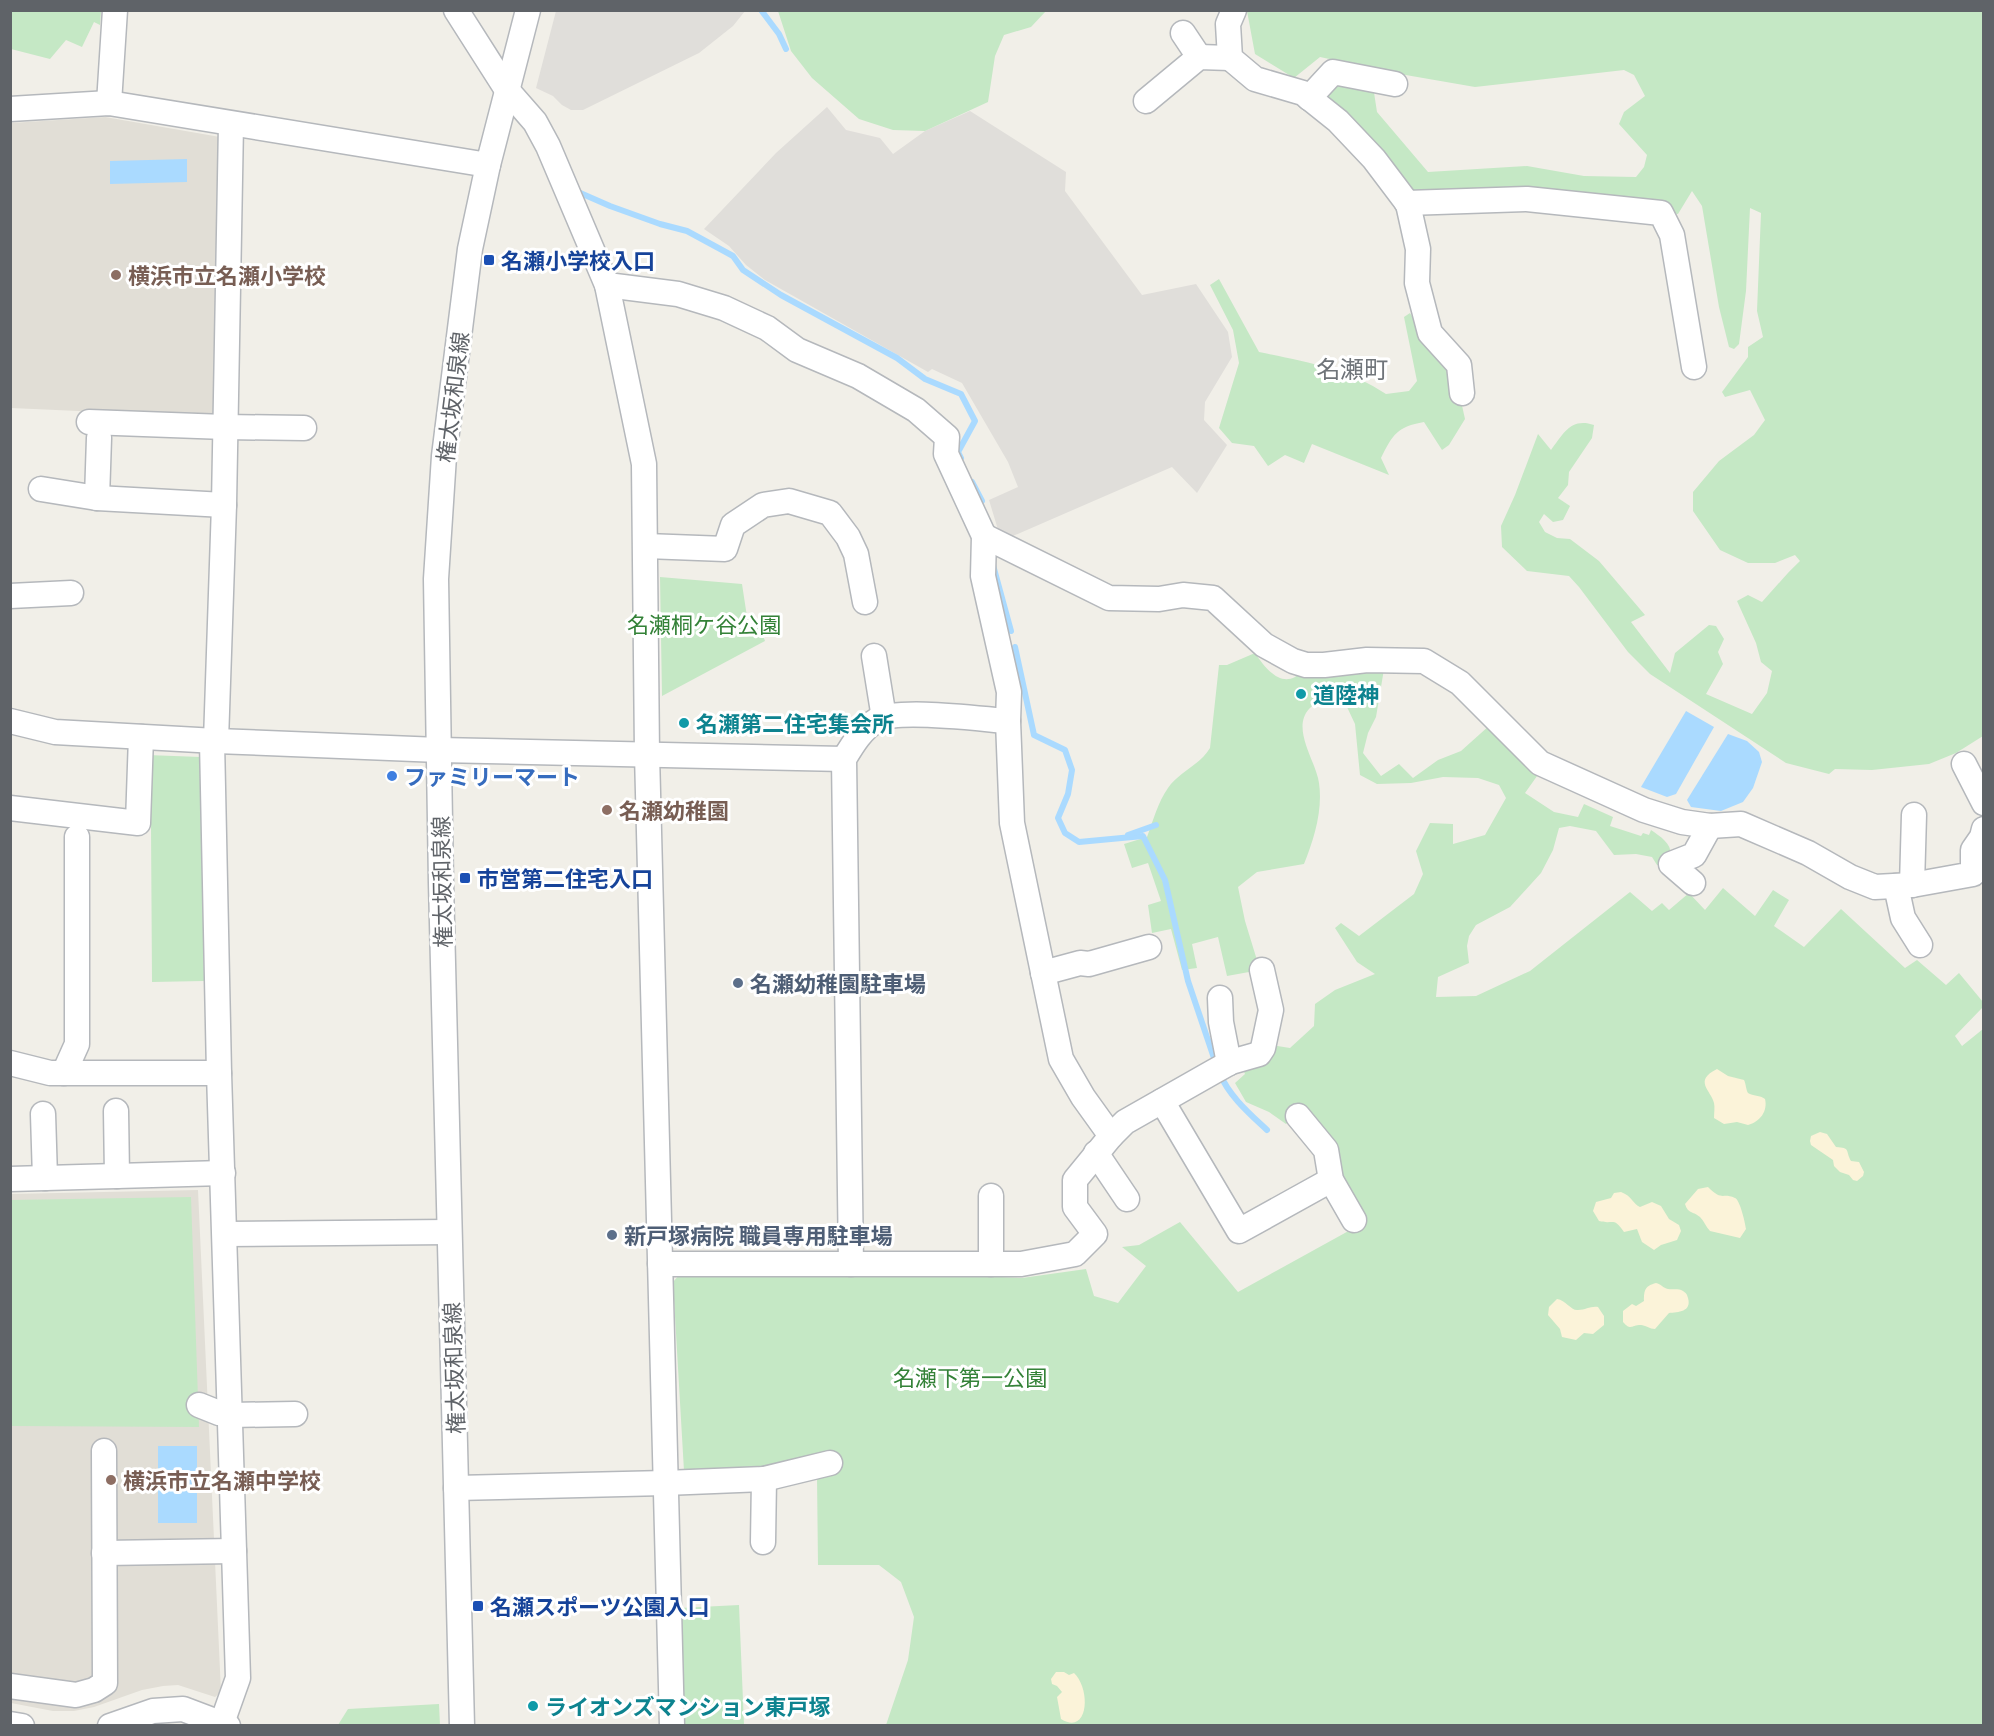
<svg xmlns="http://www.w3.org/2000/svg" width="1994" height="1736" font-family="'Exo 2','Noto Sans JP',sans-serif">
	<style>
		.industrial { fill: #e0deda }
		.education { fill: #e1ded6 }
		.green { fill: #c5e8c5 }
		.sand { fill: #fbf3d9 }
		.water { fill: #aadaff }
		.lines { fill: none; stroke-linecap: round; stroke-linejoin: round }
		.stream { stroke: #aadaff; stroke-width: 6 }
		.minor-casing { stroke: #b5b8bc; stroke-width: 27 }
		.minor { stroke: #fff; stroke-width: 24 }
		.transit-dot { fill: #1a4fb4; stroke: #fff; stroke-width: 2 }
		.education-dot { fill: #8d6e63; stroke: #fff; stroke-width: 2 }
		.culture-dot { fill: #0f9aa8; stroke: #fff; stroke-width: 2 }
		.shop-dot { fill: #3f7fe0; stroke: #fff; stroke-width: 2 }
		.service-dot { fill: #5c6f8a; stroke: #fff; stroke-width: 2 }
		.labels { text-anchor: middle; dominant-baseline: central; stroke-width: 6; stroke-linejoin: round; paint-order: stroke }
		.transit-label { font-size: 22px; font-weight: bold; fill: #164399; stroke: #fff; text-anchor: start }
		.education-label { font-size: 22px; font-weight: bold; fill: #785e54; stroke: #fff; text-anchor: start }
		.street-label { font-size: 22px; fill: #5f6368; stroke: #fff }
		.park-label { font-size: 22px; fill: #348238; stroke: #fff }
		.culture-label { font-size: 22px; font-weight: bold; fill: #0d838f; stroke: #fff; text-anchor: start }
		.shop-label { font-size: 22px; font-weight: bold; fill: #366cbe; stroke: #fff; text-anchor: start }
		.service-label { font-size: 22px; font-weight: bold; fill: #4e5e75; stroke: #fff; text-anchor: start }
		.neighbourhood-label { font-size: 24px; fill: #70757a; stroke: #fff }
	</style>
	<rect width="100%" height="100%" fill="#f1efe8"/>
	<g class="industrial">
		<path d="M556,11V10L745,11L733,26L699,53L583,110H571L562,105L553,96L536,88Z"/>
		<path d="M827,107L846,130L880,138L893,154L925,131L970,111L1066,172L1065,191L1142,295L1196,284L1228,332L1232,357L1205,402L1204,420L1227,445L1197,493L1172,467L1006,539L999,533L989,500L1018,487L1008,462L962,383L932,369L928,372L765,280L746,265L729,246L704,229L776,153Z"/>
	</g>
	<g class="education">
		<path d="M105,117L220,137L217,414L213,417L11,408V123Z"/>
		<path d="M198,1190L221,1692L215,1697L178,1685L163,1686L142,1690L94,1707L74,1711H53L11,1703L10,1194Z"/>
	</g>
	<g class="green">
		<path d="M11,10L101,11L100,25L94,22L82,47L66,40L50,59L11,49Z"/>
		<path d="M778,11V10L1046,11L1031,27L1004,35L995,56L988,102L925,131L893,130L859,119L812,78L791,51Z"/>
		<path d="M1247,11H1983V736L1956,753L1929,764L1872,770L1835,769L1829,774L1786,763L1650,674L1628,652L1579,587L1569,576L1527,571L1502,547L1501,526L1515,495L1538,434L1551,450C1563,434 1571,417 1594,425L1592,438L1569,472L1568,485L1558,498L1570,506L1563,520L1553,522L1544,514L1539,522L1545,532L1557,538L1570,539L1599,561L1645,615L1631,622L1670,673L1675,653L1709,625L1716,626L1724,639L1718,652L1723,664L1706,694L1752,714L1767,693L1772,671L1761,662L1756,643L1737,601L1748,595L1762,602C1775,588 1787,573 1800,561L1795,555L1775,563H1748L1720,550L1693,511V492L1719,461L1754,435L1765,420L1750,390L1725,397L1722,392L1748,357V347L1763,337L1757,311L1761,213L1750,208L1746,291L1739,344L1734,349L1729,347L1719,307L1702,206L1692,191L1678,214L1410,195L1321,93L1339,79L1373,86L1377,112L1428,172L1527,166L1584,176L1636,177L1644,167L1647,155L1619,124L1624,112L1645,96L1634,75L1624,70L1475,87L1400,74L1320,57L1294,78L1255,54Z"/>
		<path d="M1219,279L1259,352C1303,361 1349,369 1386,394L1409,391L1417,381L1404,317L1410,313L1424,336L1453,365L1465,419L1449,445L1442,450L1424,422C1397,427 1393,434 1381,458L1389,475L1312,444L1304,463L1285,455L1268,466L1254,446L1232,443L1219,428L1239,363L1233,330L1210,285Z"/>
		<path d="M660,577L742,584L749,630L760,627L765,641L662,696Z"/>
		<path d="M1255,653C1263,665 1278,686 1295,677C1299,674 1303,669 1307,666L1384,669L1376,717L1368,733L1363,753L1381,776L1399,764L1413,778L1438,760L1461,751L1490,725L1542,769L1525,793L1554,812L1578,817L1584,804L1613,817L1610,826L1641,836L1643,833L1649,835L1651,830C1661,837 1671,843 1671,855L1663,864L1657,865L1652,857L1636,854L1614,855L1596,831L1570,826L1559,828L1553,850L1541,873L1510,907L1476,925L1469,936L1467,946L1469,963L1438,977L1436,997L1476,996L1530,971L1630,892L1652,911L1662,903L1669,910L1689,893L1705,910L1723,888L1755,916L1773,890L1789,900L1774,926L1804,947L1841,909L1905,968L1917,960L1946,985L1959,973L1983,1002V1007L1955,1036L1962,1046L1983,1029V1725H886L908,1660L914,1617L901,1582L879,1565H818L817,1476H832L829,1458L754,1470L684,1471L673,1282L680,1274L893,1272L1022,1278L1086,1269L1094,1296L1118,1303L1146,1266L1122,1247L1139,1245L1180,1222L1238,1292L1363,1223L1299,1113L1286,1124L1269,1112L1246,1102L1235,1083L1245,1074L1242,1067L1271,1045L1290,1048L1314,1026L1315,1004L1335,990L1375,974L1357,962L1335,928L1341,923L1359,936L1414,894L1423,874L1416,851L1430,823L1453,824V844L1485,835L1506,798L1499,785L1478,778L1443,777L1411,783L1377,784L1360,775L1355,724L1347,707C1333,702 1321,697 1309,709C1291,729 1316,761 1319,783C1323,810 1314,839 1304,864L1257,872L1238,887L1245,921L1260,970L1227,976L1218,937L1192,944L1197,968L1182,970L1171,929L1152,933L1148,905L1161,901L1148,863L1132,868L1124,844L1147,837C1153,821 1158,802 1168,788C1179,772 1200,765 1210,748L1219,665H1227Z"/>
		<path d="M147,755L201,757L204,981L152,982L151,827H145Z"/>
		<path d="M191,1197L199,1427L11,1426L10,1200Z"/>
		<path d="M739,1605L744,1725H684L680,1608Z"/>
		<path d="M439,1704L440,1725H338L348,1709Z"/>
	</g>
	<g class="sand">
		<path d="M1717,1069L1728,1076L1744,1080C1746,1084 1746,1090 1748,1093C1753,1096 1760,1095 1765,1099C1768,1111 1760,1122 1748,1125L1737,1122L1724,1124L1714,1118C1714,1113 1715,1107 1714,1103C1711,1090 1693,1081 1717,1069Z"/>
		<path d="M1820,1132L1827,1134L1836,1147C1851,1148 1845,1150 1851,1161L1859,1162L1864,1172L1863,1176L1857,1181L1853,1180L1849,1175L1840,1172L1834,1166L1833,1160L1811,1145L1810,1141L1811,1136Z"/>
		<path d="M1708,1187C1723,1202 1722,1192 1735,1198C1740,1200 1745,1222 1746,1229L1740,1238L1710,1231C1706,1227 1704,1221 1700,1217C1693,1211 1688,1214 1685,1204L1698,1189Z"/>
		<path d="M1621,1192C1632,1196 1633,1204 1640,1207L1652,1202L1661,1206L1669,1219L1679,1225L1681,1231L1677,1240L1661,1245L1654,1250L1642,1242L1637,1229L1624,1232C1613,1216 1614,1225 1599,1221L1593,1211L1596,1202L1611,1198L1614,1193Z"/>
		<path d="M1656,1283C1661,1284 1663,1288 1668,1289C1673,1290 1678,1288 1683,1291C1686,1293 1687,1294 1688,1298C1692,1312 1678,1312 1669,1313L1655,1329C1650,1329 1645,1325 1641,1325C1631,1325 1631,1331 1623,1322V1311L1632,1304L1636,1306L1644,1301C1644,1290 1645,1286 1656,1283Z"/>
		<path d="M1557,1299C1566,1300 1571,1311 1578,1310C1586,1310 1590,1306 1598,1307L1604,1316V1325L1593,1334L1584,1333L1576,1340L1562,1337L1560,1329L1548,1315L1549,1307Z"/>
		<path d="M1056,1672H1064L1069,1675L1074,1673C1091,1689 1089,1736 1061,1719L1057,1697L1062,1692L1057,1686L1052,1684L1051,1679Z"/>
	</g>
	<g class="water">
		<path d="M187,159V182L110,184V161Z"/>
		<path d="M1686,711L1714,727L1676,794L1667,797L1641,787Z"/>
		<path d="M1728,734L1747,741L1759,752L1762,762L1753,788L1743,802L1721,811L1691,807L1687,800Z"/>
		<rect x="158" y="1446" width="39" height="77"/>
	</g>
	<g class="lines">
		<g class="stream">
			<path d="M761,10L779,34L786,49"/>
			<path d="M577,189L578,192L610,206L660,224L687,231L733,256L743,270L781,295L897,358L925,379L961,394L975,421L958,452L961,458"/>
			<path d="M972,482L982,501"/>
			<path d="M993,565L1011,631"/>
			<path d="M1015,647L1034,735L1065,750L1072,770L1068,794L1058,818L1065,833L1079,842L1143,836L1165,880L1188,981L1216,1064"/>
			<path d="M1128,835L1156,825"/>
			<path d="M1220,1074C1229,1096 1250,1114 1267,1130"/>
		</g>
		<g class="minor-casing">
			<g id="minor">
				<path d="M456,10L507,90L535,122L548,146L607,285L644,464L647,754L672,1726"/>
				<path d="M1234,10L1228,24L1230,58L1255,79L1303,93L1338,121L1374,159L1408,204L1418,249L1417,283L1430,333L1459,365L1462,393"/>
				<path d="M1183,33L1199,57"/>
				<path d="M1309,98L1333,72L1395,84"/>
				<path d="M1146,101L1199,57L1230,58"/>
				<path d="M109,103L115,10"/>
				<path d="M10,109L109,103L488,165"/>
				<path d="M1407,203L1527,199L1661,213L1672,235L1694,367"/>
				<path d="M607,285L678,294L724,308L767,328L797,350L858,376L916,410L947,437L946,454L984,536L983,576L1009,692L1008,721L1012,823L1061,1059L1083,1097L1111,1136"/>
				<path d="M89,422L225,427L304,428"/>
				<path d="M41,489L97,498L224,505"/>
				<path d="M97,498L99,438"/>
				<path d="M984,536L1109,598L1159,599L1183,595L1213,598L1264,645L1293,661L1306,665H1324L1367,660L1424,661L1460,683L1540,763L1644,810L1682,822L1710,826L1741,824L1808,853L1850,877L1875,887L1912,885L1973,874V850L1982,837L1984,829"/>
				<path d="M646,546L725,549L733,525L763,505L789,501L830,513L848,537L856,554L865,602"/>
				<path d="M10,596L71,593"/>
				<path d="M874,656L884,718"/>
				<path d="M10,721L55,732L216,741L439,750L844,759"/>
				<path d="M212,741L219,1073L238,1678L222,1723"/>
				<path d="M216,741L224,505L231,124"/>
				<path d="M1964,764L1984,803"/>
				<path d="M10,808L138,823L141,737"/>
				<path d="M1693,883L1671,864L1694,855L1710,826"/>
				<path d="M1912,885L1914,815"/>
				<path d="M1896,886L1903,918L1920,945"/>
				<path d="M1043,973L1080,963L1089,964L1149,947"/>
				<path d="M1220,998L1221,1022L1229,1063"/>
				<path d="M10,1063L50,1073H219"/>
				<path d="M64,1073L77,1044V837"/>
				<path d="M1162,1101L1239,1231L1331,1180"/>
				<path d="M116,1111L117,1176"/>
				<path d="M43,1114L45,1178"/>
				<path d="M1298,1116L1326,1150L1331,1180L1354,1220"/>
				<path d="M1096,1153L1127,1199"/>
				<path d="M10,1179L223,1173"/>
				<path d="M991,1196V1264"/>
				<path d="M225,1234L449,1232"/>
				<path d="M660,1264H1021L1075,1254L1095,1234L1075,1207V1180L1111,1136L1125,1122L1213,1072L1231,1062L1259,1054L1263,1048L1271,1010L1262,970"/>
				<path d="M851,1264L844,759C853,744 862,729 877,720C898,708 980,719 1008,721"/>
				<path d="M199,1405L219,1413"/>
				<path d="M230,1415L295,1414"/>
				<path d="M456,1488L665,1483L764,1479L830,1463"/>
				<path d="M763,1542L764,1479"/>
				<path d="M104,1553L234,1551"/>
				<path d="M10,1686L76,1695L94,1690L105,1683L104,1451"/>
				<path d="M10,1724L22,1726"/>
				<path d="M110,1726L153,1711L183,1709L228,1726"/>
				<path d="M462,1726L441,883L436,579L444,456L470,249L488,165L528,10"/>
			</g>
		</g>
		<use href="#minor" class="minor"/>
	</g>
	<g class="transit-dot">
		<rect x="483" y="254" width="12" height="12" rx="3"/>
		<rect x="459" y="872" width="12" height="12" rx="3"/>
		<rect x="472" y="1600" width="12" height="12" rx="3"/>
	</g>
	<g class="education-dot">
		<circle cx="116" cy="275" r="6"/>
		<circle cx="607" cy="810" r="6"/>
		<circle cx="111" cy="1480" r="6"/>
	</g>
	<g class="culture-dot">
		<circle cx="1301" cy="694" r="6"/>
		<circle cx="684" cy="723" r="6"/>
		<circle cx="533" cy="1706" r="6"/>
	</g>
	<circle class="shop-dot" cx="392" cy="776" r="6"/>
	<g class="service-dot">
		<circle cx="738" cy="983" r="6"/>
		<circle cx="612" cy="1235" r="6"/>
	</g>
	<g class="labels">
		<g class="transit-label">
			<text x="501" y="260">名瀬小学校入口</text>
			<text x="477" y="878">市営第二住宅入口</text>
			<text x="490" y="1606">名瀬スポーツ公園入口</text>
		</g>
		<g class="education-label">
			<text x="128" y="275">横浜市立名瀬小学校</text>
			<text x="619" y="810">名瀬幼稚園</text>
			<text x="123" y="1480">横浜市立名瀬中学校</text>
		</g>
		<g class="street-label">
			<text transform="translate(452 397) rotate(-83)">権太坂和泉線</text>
			<text transform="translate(441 882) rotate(-91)">権太坂和泉線</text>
			<text transform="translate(453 1368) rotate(-92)">権太坂和泉線</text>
		</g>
		<g class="park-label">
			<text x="704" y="624">名瀬桐ケ谷公園</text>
			<text x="970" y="1377">名瀬下第一公園</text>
		</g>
		<g class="culture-label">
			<text x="1313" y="694">道陸神</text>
			<text x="696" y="723">名瀬第二住宅集会所</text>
			<text x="545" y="1706">ライオンズマンション東戸塚</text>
		</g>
		<g class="shop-label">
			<text x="404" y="776">ファミリーマート</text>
		</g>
		<g class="service-label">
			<text x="750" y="983">名瀬幼稚園駐車場</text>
			<text x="624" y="1235">新戸塚病院 職員専用駐車場</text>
		</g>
		<g class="neighbourhood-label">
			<text x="1352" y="368">名瀬町</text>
		</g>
	</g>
	<rect width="1994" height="1736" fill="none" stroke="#5f6368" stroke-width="24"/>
</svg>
